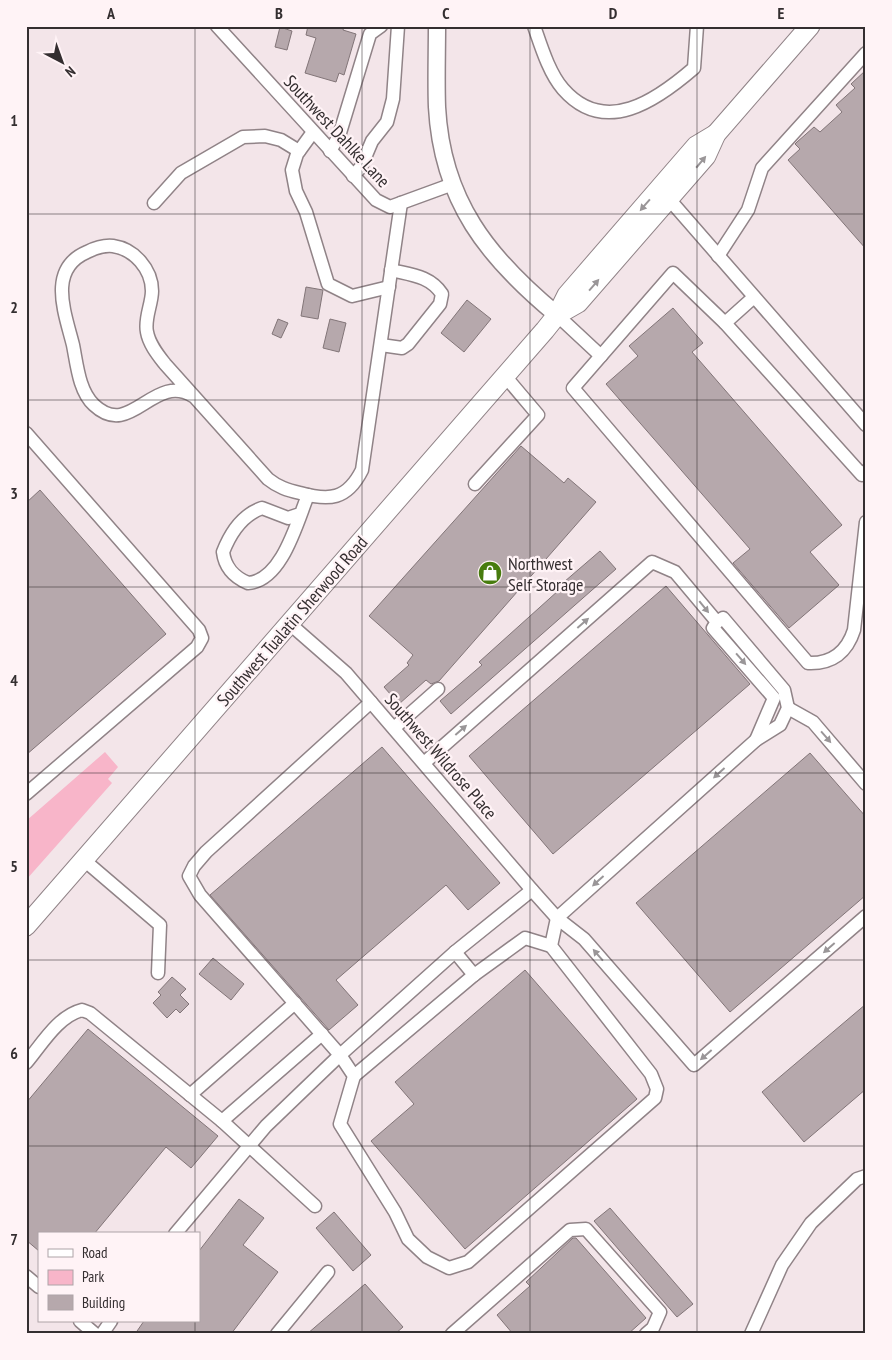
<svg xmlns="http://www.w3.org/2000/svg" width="892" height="1360" font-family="'PT Sans Narrow',sans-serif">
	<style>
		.green { fill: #f8b5c9 }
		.building { fill: #b6a8ac; stroke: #827578 }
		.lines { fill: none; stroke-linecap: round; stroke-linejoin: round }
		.minor-casing { stroke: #908387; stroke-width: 15 }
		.major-casing { stroke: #908387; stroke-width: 19 }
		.highway-casing { stroke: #908387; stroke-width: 21 }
		.minor { stroke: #fff; stroke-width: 12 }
		.major { stroke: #fff; stroke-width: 16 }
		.highway { stroke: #fff; stroke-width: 19 }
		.oneway { fill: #9a9698 }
		.grid { fill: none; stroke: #342e30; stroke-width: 1; stroke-opacity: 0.55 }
		.labels { text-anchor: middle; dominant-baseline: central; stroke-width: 4.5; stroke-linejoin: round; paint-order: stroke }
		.street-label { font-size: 18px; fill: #342e30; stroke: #fff3f6 }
		.poi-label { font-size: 18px; fill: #342e30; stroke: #fff3f6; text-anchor: start }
		.neatline { fill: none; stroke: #342e30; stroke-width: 2 }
		.grid-label { font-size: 16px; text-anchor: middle; font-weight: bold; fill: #342e30 }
	</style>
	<rect width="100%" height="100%" fill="#f3e5e9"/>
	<path class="green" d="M105,752L118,767L108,779L112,783L26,880V821Z"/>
	<g class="building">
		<path d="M308,26H344L343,30L356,34L344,75L339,73L336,82L305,73L316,38L306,35Z"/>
		<path d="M280,27L292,31L287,50L275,47Z"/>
		<path d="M866,70V249L788,160L800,149L795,144L797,142L814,127L820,132L842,112L836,105L855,88L851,84Z"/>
		<path d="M306,287L323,290L318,319L301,316Z"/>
		<path d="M467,300L491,319L464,352L441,333Z"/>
		<path d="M673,308L703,343L692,352L842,525L810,552L839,585L789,628L733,563L750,549L606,384L638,356L629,346Z"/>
		<path d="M278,319L288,323L281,338L272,334Z"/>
		<path d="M330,319L346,323L339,352L323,348Z"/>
		<path d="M521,446L564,483L568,478L596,502L439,681L431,684L426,680L399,704L384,687L409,665L407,663L413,655L369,616Z"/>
		<path d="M40,490L166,634L26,755V503Z"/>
		<path d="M600,551L616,569L451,714L440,701L482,665L479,662L559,590L557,588Z"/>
		<path d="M666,586L750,684L553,854L469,756Z"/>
		<path d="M382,747L500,883L468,910L446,885L336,980L358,1005L329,1030L210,895Z"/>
		<path d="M810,753L866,817V895L730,1012L636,903Z"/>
		<path d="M213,958L244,984L231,1000L199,974Z"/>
		<path d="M525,970L637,1099L465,1249L371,1141L414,1104L395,1082Z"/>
		<path d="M172,977L186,989L180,995L189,1004L180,1013L176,1009L167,1018L153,1003L161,995L158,992Z"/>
		<path d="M866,1004V1089L804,1142L762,1092Z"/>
		<path d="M88,1029L218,1136L191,1168L166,1147L94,1234H39V1251L26,1240V1103Z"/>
		<path d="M239,1199L264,1218L243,1245L278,1272L231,1334H135L144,1321H199V1251Z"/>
		<path d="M610,1208L693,1304L677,1317L594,1221Z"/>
		<path d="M334,1212L371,1255L353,1271L316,1228Z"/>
		<path d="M573,1238H576L646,1318L628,1334H513L497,1315L530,1286L526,1282Z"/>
		<path d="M365,1284L403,1327L395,1334H307Z"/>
	</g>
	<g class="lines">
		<g class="minor-casing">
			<g id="minor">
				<path d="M217,26L376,200L390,207L453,184"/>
				<path d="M534,26C541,46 549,73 563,89C605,137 657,100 694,68L697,26"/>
				<path d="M313,132L297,154L292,170L296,191L306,212L328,284L352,296L389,287"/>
				<path d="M330,151L339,136L370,34L381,26"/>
				<path d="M353,176L361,167L372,141L387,122L393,99L398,26"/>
				<path d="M669,199L866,425"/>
				<path d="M154,203L181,173L243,137L265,136L281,140L299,151"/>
				<path d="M718,256L748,210L762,168L866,53"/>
				<path d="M754,297L725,323L862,475L866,471"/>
				<path d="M557,315L601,356"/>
				<path d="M725,323L673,273L573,388L808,663C832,664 847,652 854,630L866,522"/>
				<path d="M381,345L402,348L408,344L440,304L442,294C430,276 412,275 391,270"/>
				<path d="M193,396C153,372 131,440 94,405C79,391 77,365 73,345C65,313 47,269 87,252C95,248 104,245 113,246C134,249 152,269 152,291C152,304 144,319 147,332C149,344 158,355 165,364L268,479C278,487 287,490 300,493C329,501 347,500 362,470L401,203"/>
				<path d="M26,433L199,630L202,638L197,647L26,794"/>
				<path d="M475,484L538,415L505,376"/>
				<path d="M300,514L288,518L262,508C242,515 230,534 223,552C225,568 234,577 248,583C282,581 297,522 308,495"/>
				<path d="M717,622L713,628L774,698L756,740"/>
				<path d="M290,624L346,673L532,890L557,918L584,939L694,1065L866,916"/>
				<path d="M371,702L206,852L194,866L189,876L200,895L340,1055L354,1076L340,1124L395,1212L408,1239L427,1257L449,1268L468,1262L655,1098L657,1089L651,1074L551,946L557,918L756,740L780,725L788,708L784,690L723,618L717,622L675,572L652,562L424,763"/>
				<path d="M788,708L813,722L866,784"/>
				<path d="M394,728L438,689"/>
				<path d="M84,860L160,925L158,973"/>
				<path d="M455,952L474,975"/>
				<path d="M26,1063C42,1044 58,1016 82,1010L90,1013L222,1121L315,1206"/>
				<path d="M354,1076L474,975L525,938L551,946"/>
				<path d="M190,1095L295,1003"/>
				<path d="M222,1121L322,1034"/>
				<path d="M175,1234L266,1126L340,1055L455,952L532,890"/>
				<path d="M26,1276L39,1287"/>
				<path d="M80,1321L95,1334"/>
				<path d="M102,1334L111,1321"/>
				<path d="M277,1334L328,1272"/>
				<path d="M452,1334L570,1230L586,1229L660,1312L653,1328L646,1334"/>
				<path d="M751,1334L782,1265L811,1223L857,1179L866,1176"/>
			</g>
		</g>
		<g class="major-casing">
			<path id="major" d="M437,26C437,53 436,80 437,107C442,201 488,258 557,315"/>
		</g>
		<g class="highway-casing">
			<g id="highway">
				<path d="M557,315L578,303L706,156L716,134L810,26"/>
				<path d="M26,926L545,330L557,315L567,295L696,146L716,134"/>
			</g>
		</g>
		<use href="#minor" class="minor"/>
		<use href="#major" class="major"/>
		<use href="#highway" class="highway"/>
	</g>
	<defs><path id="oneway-solid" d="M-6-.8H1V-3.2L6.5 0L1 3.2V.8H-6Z" transform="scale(1.25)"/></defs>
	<g class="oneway">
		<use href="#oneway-solid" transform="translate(701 162) rotate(-50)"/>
		<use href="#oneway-solid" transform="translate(645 205) rotate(131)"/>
		<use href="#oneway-solid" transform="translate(594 285) rotate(-49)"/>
		<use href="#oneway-solid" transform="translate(704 607) rotate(51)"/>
		<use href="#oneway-solid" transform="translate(583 623) rotate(-41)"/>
		<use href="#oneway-solid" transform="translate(741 659) rotate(49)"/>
		<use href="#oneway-solid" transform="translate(461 730) rotate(-41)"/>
		<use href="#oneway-solid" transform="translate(826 737) rotate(49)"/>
		<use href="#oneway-solid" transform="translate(719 773) rotate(138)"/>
		<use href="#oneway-solid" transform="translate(598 881) rotate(138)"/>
		<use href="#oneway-solid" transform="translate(829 948) rotate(139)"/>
		<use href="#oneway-solid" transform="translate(598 955) rotate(-131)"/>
		<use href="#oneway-solid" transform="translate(706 1055) rotate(139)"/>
	</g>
	<path class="grid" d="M195,26V1234M362,26V1334M530,26V1334M697,26V1334M26,214H866M26,400H866M26,587H866M26,773H866M26,960H866M26,1146H866M195,1321V1334"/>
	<defs>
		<g id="shop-disc" transform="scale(1.25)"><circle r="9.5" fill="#477c0e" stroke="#fff3f6"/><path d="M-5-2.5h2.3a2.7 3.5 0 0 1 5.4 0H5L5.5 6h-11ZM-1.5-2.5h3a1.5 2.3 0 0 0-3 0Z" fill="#fff"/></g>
	</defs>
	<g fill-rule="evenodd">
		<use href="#shop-disc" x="490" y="573"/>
	</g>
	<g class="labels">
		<g class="street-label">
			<text transform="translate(337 131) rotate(47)">Southwest Dahlke Lane</text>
			<text transform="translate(292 621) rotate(-49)">Southwest Tualatin Sherwood Road</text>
			<text transform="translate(441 756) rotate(49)">Southwest Wildrose Place</text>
		</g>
		<g class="poi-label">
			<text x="508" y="563">Northwest<tspan x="508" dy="21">Self Storage</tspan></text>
		</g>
	</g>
	<rect width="892" height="1360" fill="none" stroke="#fff3f6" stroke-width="55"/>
	<rect x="38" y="1232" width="162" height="90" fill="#fff3f6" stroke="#aea4a7"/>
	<rect x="48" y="1249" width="25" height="8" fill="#ffffff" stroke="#aea4a7"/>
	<text x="82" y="1258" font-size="15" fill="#342e30">Road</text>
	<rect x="48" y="1270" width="25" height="15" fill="#f8b5c9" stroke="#aea4a7"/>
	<text x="82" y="1282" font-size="15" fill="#342e30">Park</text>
	<rect x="48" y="1295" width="25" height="15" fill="#b6a8ac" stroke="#aea4a7"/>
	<text x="82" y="1308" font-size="15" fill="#342e30">Building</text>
	<g transform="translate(62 62) rotate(139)" stroke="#fff3f6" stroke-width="4" paint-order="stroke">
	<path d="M0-4L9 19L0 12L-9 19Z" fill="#342e30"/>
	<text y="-8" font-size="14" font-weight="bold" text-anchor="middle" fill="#342e30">N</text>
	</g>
	<rect x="28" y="28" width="836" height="1304" class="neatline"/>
	<g class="grid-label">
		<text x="111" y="19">A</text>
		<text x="279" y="19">B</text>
		<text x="446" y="19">C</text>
		<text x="613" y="19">D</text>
		<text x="781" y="19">E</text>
		<text x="14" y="126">1</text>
		<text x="14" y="313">2</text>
		<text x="14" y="499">3</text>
		<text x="14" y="686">4</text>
		<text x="14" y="872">5</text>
		<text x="14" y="1059">6</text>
		<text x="14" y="1245">7</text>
	</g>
</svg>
